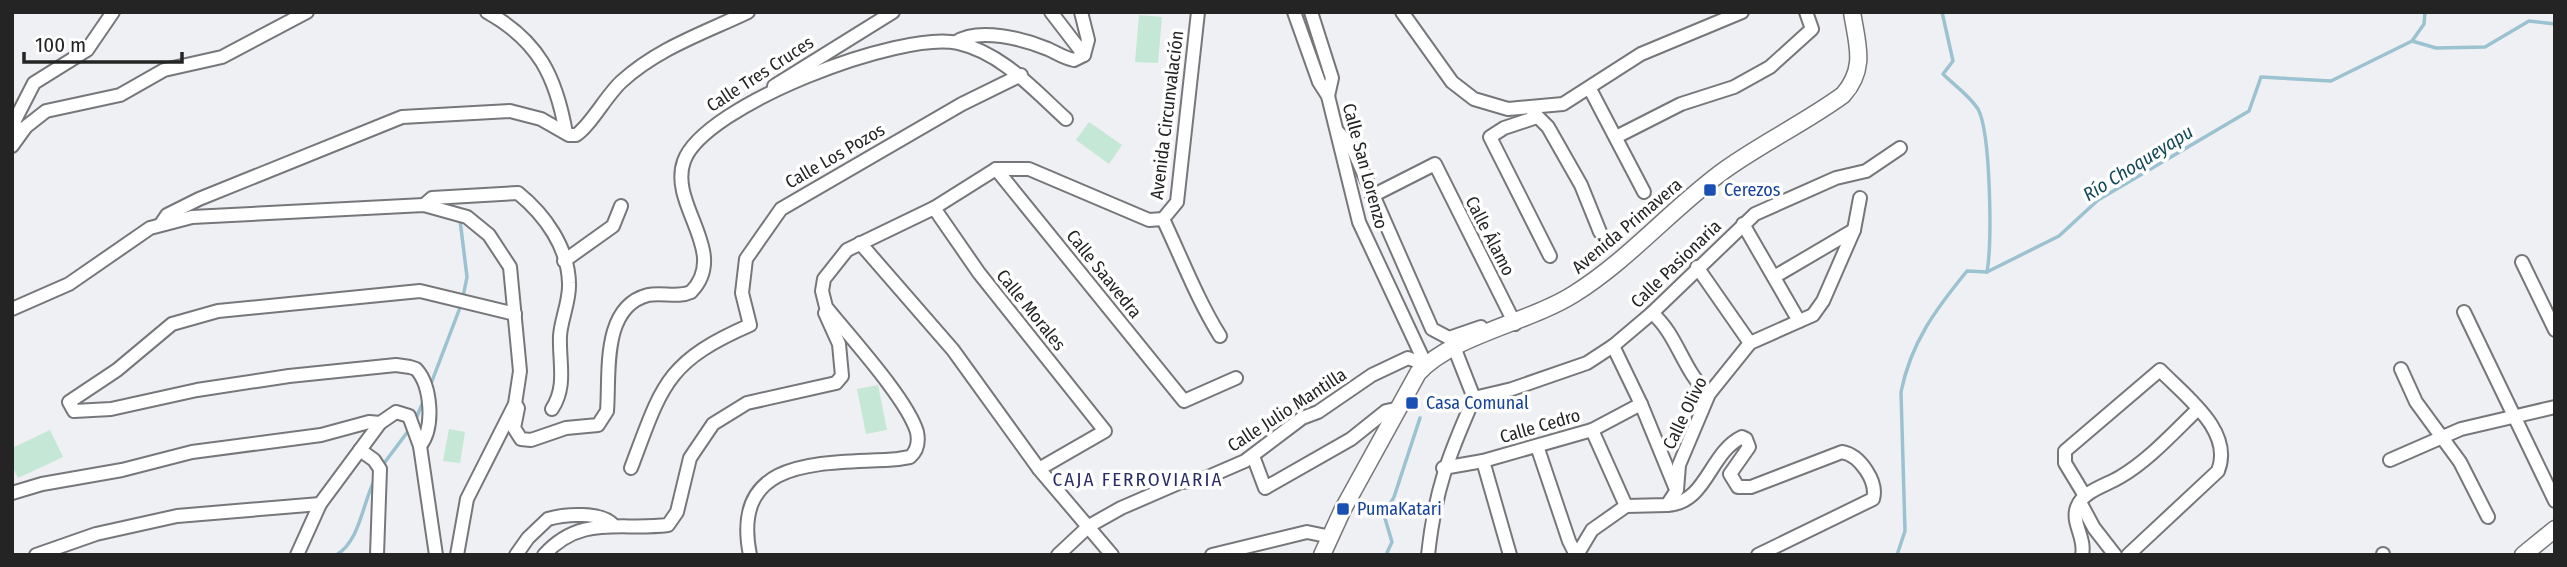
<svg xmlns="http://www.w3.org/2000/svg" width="2567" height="567" font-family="'Fira Sans Condensed',sans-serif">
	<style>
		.green { fill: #c4e7d6 }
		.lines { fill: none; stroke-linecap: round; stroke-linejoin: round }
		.stream { stroke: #9bc2d0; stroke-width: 3.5 }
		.street-casing { stroke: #76777a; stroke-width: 16 }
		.secondary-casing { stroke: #76777a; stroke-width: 19 }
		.street { stroke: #fff; stroke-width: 12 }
		.secondary { stroke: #fff; stroke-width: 16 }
		.transit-dot { fill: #1a4fb4; stroke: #fff; stroke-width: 2.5 }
		.labels { text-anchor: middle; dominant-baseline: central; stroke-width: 7; stroke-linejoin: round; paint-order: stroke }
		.street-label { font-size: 18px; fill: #242425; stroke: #fff }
		.transit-label { font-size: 18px; fill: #164399; stroke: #fff; text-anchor: start }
		.water-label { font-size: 19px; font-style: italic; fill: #124958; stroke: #fff }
		.neighbourhood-label { font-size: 19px; letter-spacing: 2px; fill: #282d67; stroke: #fff }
	</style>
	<rect width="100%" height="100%" fill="#eff0f3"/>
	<g class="green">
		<path d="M1139,15L1162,17L1158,63L1135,62Z"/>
		<path d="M1089,122L1122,145L1109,164L1076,140Z"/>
		<path d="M878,385L887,430L866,434L857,389Z"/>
		<path d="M449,429L465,432L460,463L443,461Z"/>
		<path d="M50,430L63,457L18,478L12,466V448Z"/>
	</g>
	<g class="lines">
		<g class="stream">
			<path d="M1942,12L1953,61L1943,74C1954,85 1970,96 1978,109C1991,133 1992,243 1987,272"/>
			<path d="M2412,41L2424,24L2425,12"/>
			<path d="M460,220L467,277L463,297"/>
			<path d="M429,389L461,305"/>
			<path d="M415,421L423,402"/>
			<path d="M382,466L409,430"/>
			<path d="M336,555C360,542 363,501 375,479"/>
			<path d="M1386,555L1392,542L1384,515L1394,497L1420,418"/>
			<path d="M1897,555L1905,531L1901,392C1911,342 1936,309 1967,271L1987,272L2059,236L2098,200L2249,111L2261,77L2331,81L2412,41L2436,48L2485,47L2529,21L2555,24"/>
		</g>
		<g class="street-casing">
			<g id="street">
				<path d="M113,12L87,50L34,83L14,122L16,128L23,129L46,111L120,95L164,70L222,57L307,12"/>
				<path d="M487,12C539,41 556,77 566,133"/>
				<path d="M1051,12L1084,55"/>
				<path d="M1294,12L1319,82L1328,96L1359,222L1426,365"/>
				<path d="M1311,12L1332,78L1328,96"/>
				<path d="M1402,12L1452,82L1474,99L1508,109L1563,104L1641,54L1742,12"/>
				<path d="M956,42C979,27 1024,39 1048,49C1057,53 1064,58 1074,60L1084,55L1088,40L1081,12"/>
				<path d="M774,86L893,12"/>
				<path d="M1590,89L1644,192"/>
				<path d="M1533,112L1548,127L1581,185L1600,232"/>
				<path d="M1537,117L1504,128L1490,137L1550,256"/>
				<path d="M1338,132L1352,147L1432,329L1449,338L1481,327"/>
				<path d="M1616,137L1681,104L1734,87L1770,67L1812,29L1806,12"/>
				<path d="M12,146L25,128"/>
				<path d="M996,169L1184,401L1236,378"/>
				<path d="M1372,196L1435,164L1515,324"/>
				<path d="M424,205L432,198L518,193C545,215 568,247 569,283C570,301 561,319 560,336C559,363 567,386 552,409"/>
				<path d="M934,208L979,273L1105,431L1039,469"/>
				<path d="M1163,219C1182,259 1197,299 1220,336"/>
				<path d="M161,224L167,215L199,199L402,117L510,111L541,119L569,135H576C590,126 606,96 621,82C658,48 704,33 748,12"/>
				<path d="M1743,224L1799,321"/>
				<path d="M860,243L953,350L1039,469L1112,555"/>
				<path d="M564,261L613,226L621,206"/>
				<path d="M2522,262L2555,330"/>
				<path d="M1697,267L1750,343"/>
				<path d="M1774,277L1854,230"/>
				<path d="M12,309L69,284L150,228L192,217L424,205L467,217L489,235L510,267L520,371L515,404L467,499L457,555"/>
				<path d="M2464,312L2555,501"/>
				<path d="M1652,313C1678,335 1683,372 1709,394"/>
				<path d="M1613,346L1641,404L1675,487"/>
				<path d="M1454,347L1474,398"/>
				<path d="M2401,369L2416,402L2460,462L2488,517"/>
				<path d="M1474,398L1512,389L1587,363L1613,346L1652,313L1755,214L1836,178L1866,171L1900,148"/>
				<path d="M515,404L518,408L514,428L521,439L531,440L566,428L598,425L607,411C610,374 601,307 648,295C662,292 678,298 691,292C730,252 668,205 684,161C704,105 902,30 958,43C1002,53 1034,90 1066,119"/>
				<path d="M1592,430L1626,506"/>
				<path d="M420,446C435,427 431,385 416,369L410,367L396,365L289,376L197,390L111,409L74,411L69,402L117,370L172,324L218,311L420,291L515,314"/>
				<path d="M1537,446L1569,541L1576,555"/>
				<path d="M360,450L374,460L380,469L377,555"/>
				<path d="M1253,456L1265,488L1351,439L1386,411L1400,408"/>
				<path d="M2390,460L2461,429L2555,407"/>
				<path d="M1483,461L1510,555"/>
				<path d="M631,468C662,386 665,362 750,325L742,293L746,259L781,209L962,104L1021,75"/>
				<path d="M1443,468L1483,461L1592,430L1641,404"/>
				<path d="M12,493L42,484L122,470L192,452L321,435L369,422L380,423"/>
				<path d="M2085,496L2065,463V451L2160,370C2185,396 2234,431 2218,471L2128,555"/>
				<path d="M2080,502L2094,528L2115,555"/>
				<path d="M1667,505C1707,503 1709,453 1742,437L1746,439L1749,447L1730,474L1738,487H1751L1842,452C1860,455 1878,482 1873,499L1758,555"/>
				<path d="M2383,554V555"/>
				<path d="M36,555L96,534L177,516L320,504"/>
				<path d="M297,555L320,504L380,423L396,412L409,416L420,446L436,555"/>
				<path d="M516,555L528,538L548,519C564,514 603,511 614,526"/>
				<path d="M544,555C581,514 620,531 668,525L677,512L690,458L713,424L747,403L836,383L842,376L839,344L825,313"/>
				<path d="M750,555C729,451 832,465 898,459L910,457C917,451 919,442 917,432C907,399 850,337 826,307L822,291L824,279L847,250L934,208L996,169H1029L1149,220L1163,219L1177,202L1198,12"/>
				<path d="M1058,555L1089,526L1121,508L1181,482L1201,480L1245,461L1302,418L1318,412L1372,375L1408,358L1426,365"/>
				<path d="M1212,555L1307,532L1331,537"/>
				<path d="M1428,555C1435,490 1448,457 1474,398"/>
				<path d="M1577,555L1592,530L1626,506L1667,505L1677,490L1679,465L1709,394L1750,343L1813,315L1823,301L1854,230L1860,198"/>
				<path d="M2082,555C2086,538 2071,523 2077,507C2083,491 2107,485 2120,477C2149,460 2173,433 2198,409"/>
			</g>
		</g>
		<g class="secondary-casing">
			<g id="secondary">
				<path d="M1322,555L1343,509L1418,373C1453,335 1528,323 1574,294C1630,259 1673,207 1726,169C1764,142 1806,122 1843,95C1867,68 1857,44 1852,12"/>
				<path d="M2523,555L2555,529"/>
			</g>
		</g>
		<use href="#street" class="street"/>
		<use href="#secondary" class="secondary"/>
	</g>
	<g class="transit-dot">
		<rect x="1703" y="183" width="14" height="14" rx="3.5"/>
		<rect x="1405" y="396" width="14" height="14" rx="3.5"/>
		<rect x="1336" y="502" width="14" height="14" rx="3.5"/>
	</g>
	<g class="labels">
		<g class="street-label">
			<text transform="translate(760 74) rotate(-33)">Calle Tres Cruces</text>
			<text transform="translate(1167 115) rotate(-83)">Avenida Circunvalación</text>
			<text transform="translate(835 156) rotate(-30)">Calle Los Pozos</text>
			<text transform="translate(1365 166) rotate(75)">Calle San Lorenzo</text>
			<text transform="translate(1627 226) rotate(-40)">Avenida Primavera</text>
			<text transform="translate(1490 236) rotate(63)">Calle Álamo</text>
			<text transform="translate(1676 264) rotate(-44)">Calle Pasionaria</text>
			<text transform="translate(1104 274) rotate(51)">Calle Saavedra</text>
			<text transform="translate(1031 310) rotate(51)">Calle Morales</text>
			<text transform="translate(1287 410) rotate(-33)">Calle Julio Mantilla</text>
			<text transform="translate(1685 413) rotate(-64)">Calle Olivo</text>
			<text transform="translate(1540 426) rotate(-16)">Calle Cedro</text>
		</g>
		<g class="transit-label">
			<text x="1724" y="190">Cerezos</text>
			<text x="1426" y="403">Casa Comunal</text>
			<text x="1357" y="509">PumaKatari</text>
		</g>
		<g class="water-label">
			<text transform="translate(2138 163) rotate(-32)">Río Choqueyapu</text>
		</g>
		<g class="neighbourhood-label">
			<text x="1138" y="479">CAJA FERROVIARIA</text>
		</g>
	</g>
	<rect width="2567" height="567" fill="none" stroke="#242425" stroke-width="28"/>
	<path d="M24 52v10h158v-10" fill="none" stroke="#242425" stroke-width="3.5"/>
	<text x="35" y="52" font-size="21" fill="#242425" stroke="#ffffff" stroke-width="5" paint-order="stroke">100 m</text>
</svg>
